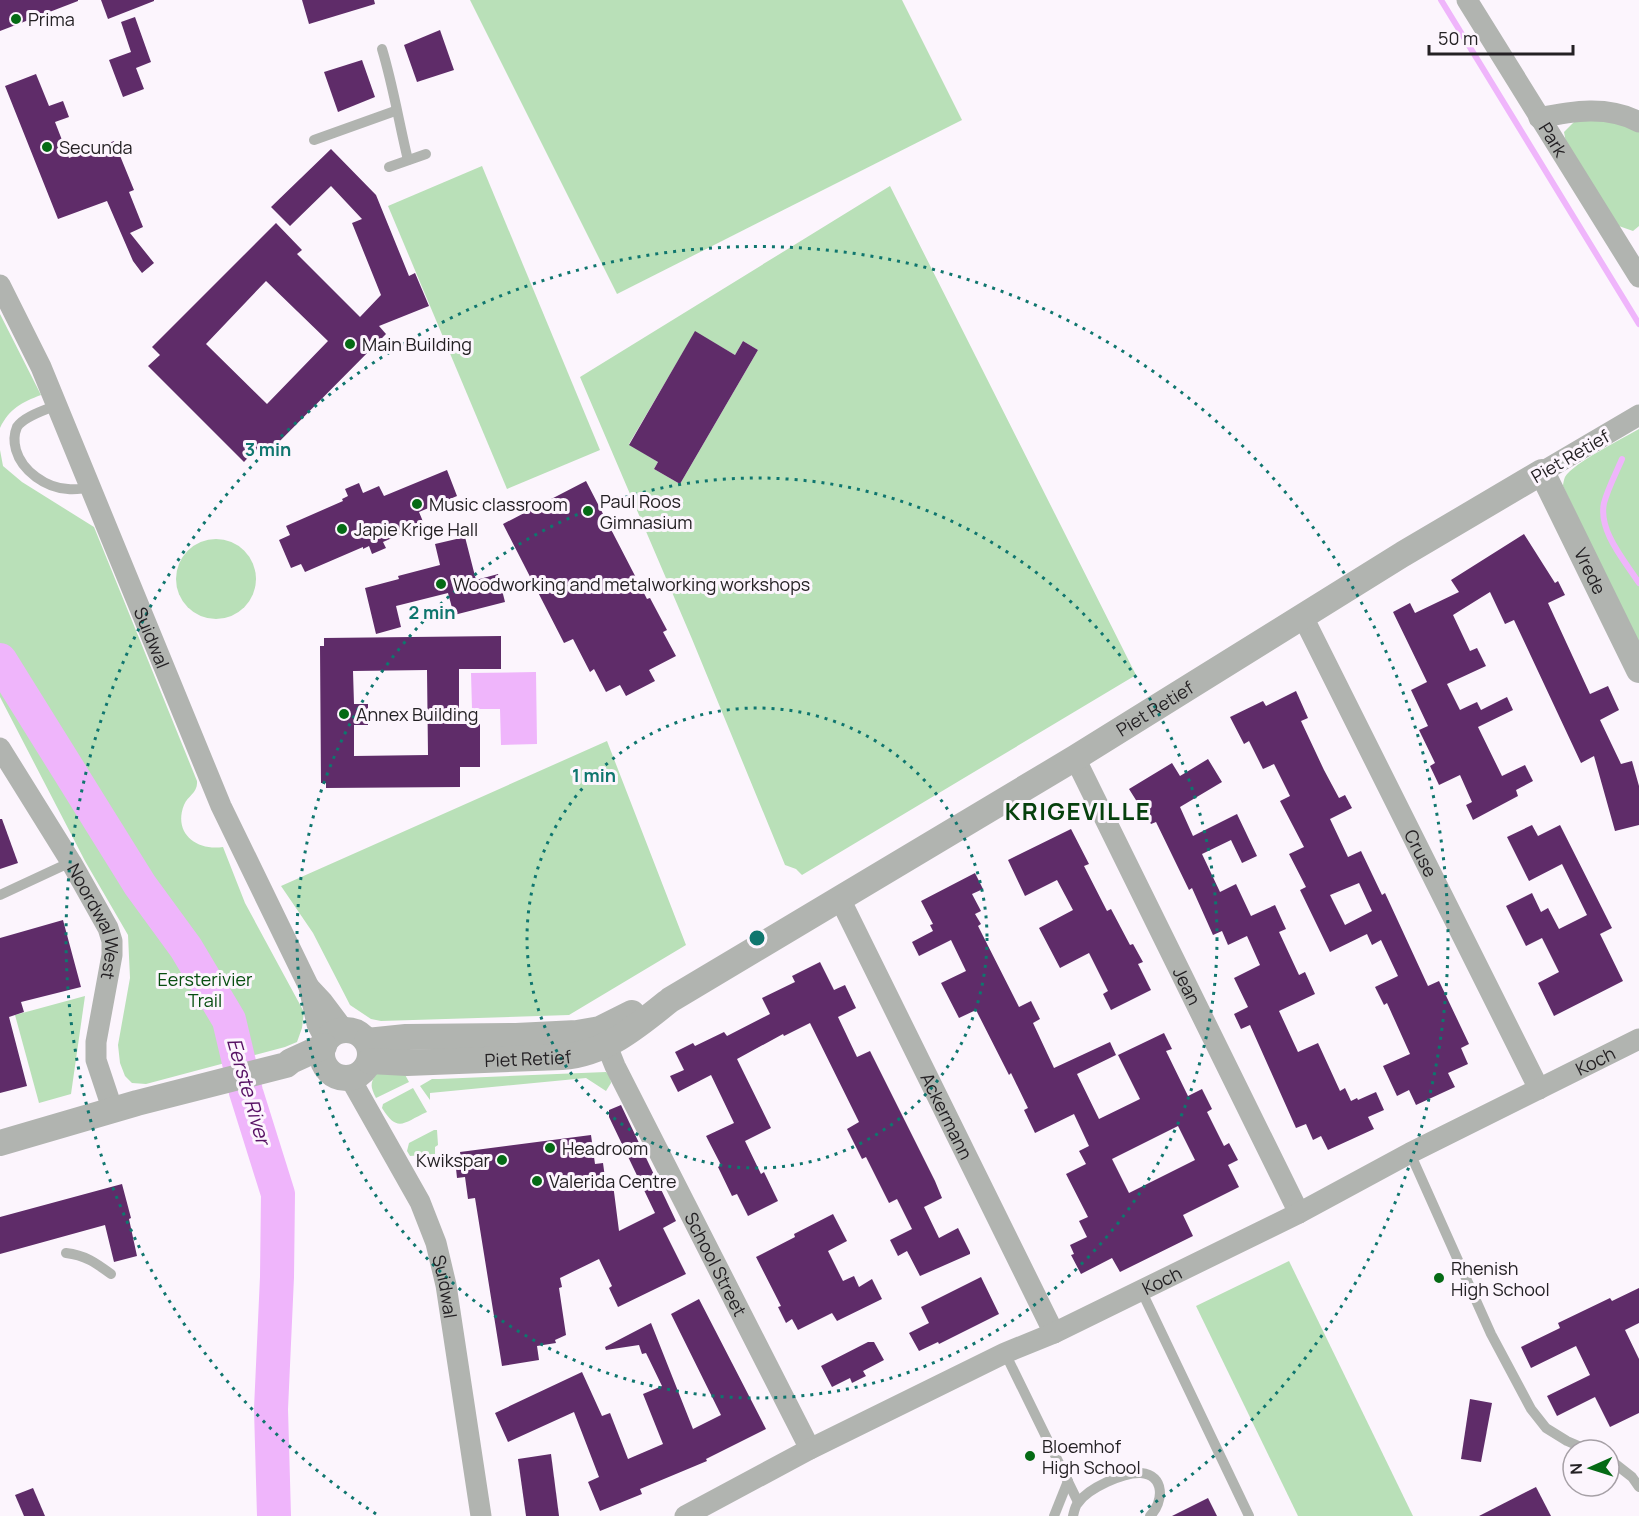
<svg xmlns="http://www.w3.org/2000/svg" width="1639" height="1516" font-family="Manrope,sans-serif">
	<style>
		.green { fill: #b9e0b8; fill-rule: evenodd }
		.water { fill: #efb5fb }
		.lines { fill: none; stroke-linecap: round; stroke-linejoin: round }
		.stream { stroke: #efb5fb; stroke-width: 6 }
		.river { stroke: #efb5fb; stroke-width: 34 }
		.building { fill: #5f2c69; fill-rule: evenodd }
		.service { stroke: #b1b4b0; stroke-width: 10 }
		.minor { stroke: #b1b4b0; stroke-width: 21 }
		.tertiary { stroke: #b1b4b0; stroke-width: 26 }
		.ring { fill: none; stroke: #0f766e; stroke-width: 3; stroke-dasharray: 3 6 }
		.poi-dot { fill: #056a15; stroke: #fcf5fd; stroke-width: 2 }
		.labels { text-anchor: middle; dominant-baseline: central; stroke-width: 6; stroke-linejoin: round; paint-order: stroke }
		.poi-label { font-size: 18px; fill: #242124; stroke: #fcf5fd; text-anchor: start }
		.street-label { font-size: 18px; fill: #242124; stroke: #fcf5fd }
		.park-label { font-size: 18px; fill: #074e10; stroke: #fcf5fd }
		.water-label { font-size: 20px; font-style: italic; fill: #571164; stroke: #fcf5fd }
		.district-label { font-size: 24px; font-weight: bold; letter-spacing: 1.5px; fill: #06410d; stroke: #fcf5fd }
		.centre { fill: #0f766e; stroke: #fcf5fd; stroke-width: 3 }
		.ring-label { font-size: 18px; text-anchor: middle; font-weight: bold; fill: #0f766e; stroke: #fcf5fd; stroke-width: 6; stroke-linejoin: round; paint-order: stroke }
	</style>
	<rect width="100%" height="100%" fill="#fcf5fd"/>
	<g class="green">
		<path d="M470,0H902L962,120L617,294Z"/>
		<path d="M1578,118H1601L1639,131V226L1633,231L1616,225L1566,143L1564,132Z"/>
		<path d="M482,166L600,450L507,489L388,206Z"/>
		<path d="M890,186L1136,675L802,875L796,869L785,865L692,639L580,377ZM695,332L735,355L743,341L758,350L680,484L654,469L658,462L629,444Z"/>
		<path d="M0,314L41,395C22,402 9,409 0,428Z"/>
		<path d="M1639,429V648L1563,486C1563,484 1564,479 1565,477C1573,463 1624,438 1639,429Z"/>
		<path d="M0,450L3,466L22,482L94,527L197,781C198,793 188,795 184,805C173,833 196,851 223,847L245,903L304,1012L302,1028L297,1042L285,1047L146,1084L132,1083L125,1076L120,1063L118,1045L130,978L128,935L85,861L0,697Z"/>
		<circle cx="216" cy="579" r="40"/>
		<path d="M607,741L686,945L569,1015L381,1021L371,1019L350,1005L313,933L281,886Z"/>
		<path d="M85,996L71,1094L39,1103L15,1015Z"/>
		<path d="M403,1071L409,1082L376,1098C371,1088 369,1083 377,1073Z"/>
		<path d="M606,1072L610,1076L611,1083L606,1091L586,1078L430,1093V1100L420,1086L432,1079H439Z"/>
		<path d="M413,1088L427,1112C404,1122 398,1134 382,1108L383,1104Z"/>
		<path d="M434,1130H437L438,1145L435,1147V1154L410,1156L407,1151L409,1143Z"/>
		<path d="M1289,1261L1413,1516H1298L1196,1306Z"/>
	</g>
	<path class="water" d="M536,672L537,744L501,745L500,709H472L471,673Z"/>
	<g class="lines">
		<g class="stream">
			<path d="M1441,0L1639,324"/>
			<path d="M1622,459C1616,473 1608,488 1604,503C1598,531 1625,561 1639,583"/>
		</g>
		<path class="river" d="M0,660L140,885L186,948L229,1020L246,1092L278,1194L277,1277L271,1409L274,1516"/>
	</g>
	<g class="building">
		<path d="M0,0H78V1L0,31Z"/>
		<path d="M101,0H154V1L108,19Z"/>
		<path d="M302,0H374L375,4L309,24Z"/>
		<path d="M135,17L151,62L136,68L144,89L123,97L109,60L131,52L121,22Z"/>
		<path d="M440,30L454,70L417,82L404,45Z"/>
		<path d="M362,60L375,97L338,112L324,72Z"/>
		<path d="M36,74L49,106L63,101L69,117L55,122L69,158L114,141L134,190L129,192L143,227L130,233L154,263L142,273L133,261L107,201L58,219L5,86Z"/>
		<path d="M331,149L376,195L409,276L415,273L429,306L379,326L386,334L263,458L255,450L244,462L148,366L160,355L152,347L276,223L302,250L297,254L360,317L381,295L352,223L362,219L331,186L290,226L271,207ZM266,281L328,341L267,404L206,344Z"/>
		<path d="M695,331L735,355L743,341L758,350L680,484L654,469L658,462L629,445Z"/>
		<path d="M447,470L457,496L419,512L424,524L383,542L386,548L372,554L369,546L363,549V547L305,572L301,564L291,568L279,540L290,535L286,526L343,501L342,499L348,496L345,489L359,483L363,493L379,486L384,496Z"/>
		<path d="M586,481L647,599L650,598L667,630L663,632L676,656L649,670L655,681L626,696L620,685L606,692L594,669L590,672L573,639L564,643L503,524Z"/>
		<path d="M1524,534L1555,583L1558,581L1565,595L1548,603L1590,694L1608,686L1619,710L1600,720L1621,764L1632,761L1639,786V825L1615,831L1594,756L1581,763L1514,620L1505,624L1490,592L1453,615L1470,651L1477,648L1486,666L1447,684L1460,710L1477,702L1481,710L1507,697L1513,710L1478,727L1502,776L1525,765L1533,781L1516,790L1518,796L1473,820L1466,805L1472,802L1460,775L1439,785L1430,766L1435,763L1419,730L1428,726L1411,690L1427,682L1393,612L1410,603L1415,613L1459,592L1451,580Z"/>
		<path d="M465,537L476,580L498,574L505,602L454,615L448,593L396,606L401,627L376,634L365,588L399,579L398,576L440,565L435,544Z"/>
		<path d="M501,636V669H459V724H480V767H460V787L326,788V783H321L320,646H324V638ZM427,670L428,755L354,756V725H368V704H354L353,671Z"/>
		<path d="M1296,691L1308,718L1301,721L1324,770L1339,798L1345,795L1352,808L1330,819L1348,857L1361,851L1382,895L1385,893L1428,986L1439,981L1469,1044L1461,1048L1468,1064L1448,1073L1455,1087L1416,1105L1409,1090L1397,1096L1383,1066L1410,1054L1387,1003L1384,1005L1375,987L1398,976L1381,940L1372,945L1367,934L1330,952L1300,890L1306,887L1289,854L1304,847L1280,801L1290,796L1274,764L1263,769L1249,741L1244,744L1230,717L1263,701L1266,706ZM1359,883L1372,911L1345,925L1330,895Z"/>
		<path d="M1208,759L1222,782L1180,807L1193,836L1237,814L1257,856L1242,863L1231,840L1202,854L1220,892L1236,884L1251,916L1275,905L1286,929L1279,932L1299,975L1305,972L1315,994L1279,1011L1298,1052L1318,1043L1340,1091L1345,1088L1351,1101L1357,1098L1358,1100L1376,1092L1384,1110L1368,1117L1374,1129L1328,1150L1321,1136L1313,1140L1306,1124L1296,1128L1250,1025L1241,1029L1234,1014L1248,1007L1234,978L1260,965L1247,936L1228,945L1222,931L1213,935L1192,888L1189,890L1156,822L1151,824L1129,789L1172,763L1180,776Z"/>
		<path d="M0,819H2L18,863L0,869Z"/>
		<path d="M1532,825L1538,836L1560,825L1612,928L1600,934L1623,981L1554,1016L1538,983L1559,972L1542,938L1526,946L1506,906L1532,893L1541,912L1548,908L1559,929L1587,915L1562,864L1529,881L1507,837Z"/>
		<path d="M1071,829L1089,864L1084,866L1107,911L1111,909L1130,945L1133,944L1143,962L1138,964L1151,990L1111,1010L1103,994L1108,991L1089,953L1060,968L1039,928L1073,910L1057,880L1025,896L1008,860Z"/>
		<path d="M975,873L983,889L972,894L981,911L975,914L981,924L978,926L1019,1007L1031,1001L1040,1019L1033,1023L1054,1068L1110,1042L1116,1055L1077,1074L1099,1119L1140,1099L1118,1055L1164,1033L1172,1049L1166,1051L1188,1096L1202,1089L1212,1109L1207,1112L1224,1146L1229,1143L1238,1160L1228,1165L1239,1187L1183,1215L1193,1236L1120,1272L1112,1258L1081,1274L1071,1255L1074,1254L1070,1245L1087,1237L1079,1221L1088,1217L1066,1174L1086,1164L1079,1151L1089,1146L1074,1114L1035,1133L1024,1110L1028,1108L1011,1073L1009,1075L976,1010L959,1018L941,983L966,971L951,940L919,956L912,942L933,931L930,925L933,924L921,901ZM1178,1126L1195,1160L1129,1193L1112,1159Z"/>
		<path d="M63,920L81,987L21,1002L24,1012L9,1017L27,1086L0,1093V938Z"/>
		<path d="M820,962L834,990L845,985L856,1008L838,1017L857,1057L870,1051L935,1181L942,1198L924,1207L939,1238L958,1228L970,1252V1254L920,1276L907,1251L898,1256L890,1240L912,1229L897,1199L889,1203L866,1157L862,1159L847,1129L859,1122L810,1023L784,1036L783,1034L737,1059L771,1128L745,1141L761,1174L764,1172L778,1201L748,1216L737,1194L732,1196L718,1167L721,1165L706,1136L734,1123L711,1075L678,1092L670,1076L684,1070L675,1052L693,1043L695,1046L724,1032L727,1036L770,1014L762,998L795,982L792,976Z"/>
		<path d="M621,1105L676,1221L663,1228L686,1274L618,1307L609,1288L612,1286L599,1259L560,1278L562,1287L559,1288L566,1335L555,1340L556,1343L537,1346L539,1360L502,1366L475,1198L468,1199L465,1177L457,1178L455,1159L461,1158L460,1152L591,1135L595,1164L603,1163L606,1185L613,1184L619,1231L655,1213L609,1117V1110Z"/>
		<path d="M122,1184L131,1218L129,1219L137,1256L114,1262L105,1225L0,1254V1217Z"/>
		<path d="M833,1214L847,1241L828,1251L843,1281L854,1276L859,1287L872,1279L882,1299L837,1321L832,1313L798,1330L792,1319L786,1323L778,1307L781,1306L756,1257L795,1237L794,1234Z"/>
		<path d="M981,1277L999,1314L939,1344L938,1342L919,1351L909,1333L929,1323L921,1307Z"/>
		<path d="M1639,1288V1323L1625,1330L1639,1359V1413L1610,1427L1595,1397L1557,1416L1547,1396L1590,1375L1576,1346L1531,1368L1521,1347L1560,1328L1558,1323L1610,1298L1612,1301Z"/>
		<path d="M699,1299L766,1429L706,1459L707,1461L640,1489L642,1494L600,1511L588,1482L599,1477L574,1412L508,1442L495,1413L582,1372L602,1416L610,1413L628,1459L663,1444L643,1394L662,1386L646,1353L642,1354L639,1345L606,1350L605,1347L651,1323L693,1429L721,1415L671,1314Z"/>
		<path d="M868,1342H874L884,1360L863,1371L866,1376L852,1383L850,1378L832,1387L821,1366Z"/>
		<path d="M1470,1399L1492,1403L1481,1462L1461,1459Z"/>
		<path d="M551,1454L559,1516H526L518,1459Z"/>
		<path d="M1536,1487L1551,1516H1479Z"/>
		<path d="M33,1488L45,1516H24L15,1495Z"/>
		<path d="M1208,1498L1217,1516H1172Z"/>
	</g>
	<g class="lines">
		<g class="service">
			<path d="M382,49C393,85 399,123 408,160"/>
			<path d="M314,140L395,111"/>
			<path d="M389,167L426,154"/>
			<path d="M57,405C46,410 24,416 17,427C14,434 14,443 16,450C22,471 46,488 68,489C76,490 84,488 91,488"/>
			<path d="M0,895L71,862"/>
			<path d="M1410,1153L1491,1334L1531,1409L1546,1428L1567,1441L1588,1450"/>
			<path d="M66,1253C85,1255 96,1263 111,1274"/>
			<path d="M1141,1290L1249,1516"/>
			<path d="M1005,1353L1078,1502"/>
			<path d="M1609,1459L1632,1477L1639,1487"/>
			<path d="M1054,1516L1068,1481"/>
			<path d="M1073,1516C1074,1512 1075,1506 1078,1503C1088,1488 1124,1472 1141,1473C1165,1475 1164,1502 1150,1516"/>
		</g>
		<g class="minor">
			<path id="s1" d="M1467,0L1639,277"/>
			<path d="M1539,118C1572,111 1608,105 1639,122"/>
			<path id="s2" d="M0,285L41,367L221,806L309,987L317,1024L326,1041"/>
			<path d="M1542,472L1639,415"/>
			<path id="s3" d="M1303,617L1539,1089"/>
			<path id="s4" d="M0,748L71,862L108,928L112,941V955L96,1042V1060L113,1111"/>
			<path id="s5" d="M1075,758L1299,1213"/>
			<path id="s6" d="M840,899L1054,1333"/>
			<path d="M309,987L323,1002L344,1030"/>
			<path id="s7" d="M601,1031L615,1066L810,1449"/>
			<path id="s8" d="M350,1078L420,1202L436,1243L446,1285L481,1516"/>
			<path id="s9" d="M685,1516L810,1449L1005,1353L1054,1333L1299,1213L1410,1153L1639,1039"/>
		</g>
		<g class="tertiary">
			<circle cx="346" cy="1054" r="24"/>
			<path d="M367,1041L406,1037L516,1036L577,1033L600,1029L632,1013"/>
			<path id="s10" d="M370,1061L407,1063L562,1057C605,1054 638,1026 670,1000L1075,758L1403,554L1542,472L1639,670"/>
			<path d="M0,1143L137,1103L286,1065L291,1061L324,1046"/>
		</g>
	</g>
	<g class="ring">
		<circle cx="757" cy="938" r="230"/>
		<circle cx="757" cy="938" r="460"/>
		<path d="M376 1514A691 691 0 1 1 1138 1514"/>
	</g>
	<g class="poi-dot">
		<circle cx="16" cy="19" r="6"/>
		<circle cx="47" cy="147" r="6"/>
		<circle cx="350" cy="344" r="6"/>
		<circle cx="417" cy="504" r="6"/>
		<circle cx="588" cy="511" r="6"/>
		<circle cx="342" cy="529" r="6"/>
		<circle cx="441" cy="584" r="6"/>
		<circle cx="344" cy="714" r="6"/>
		<circle cx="550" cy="1148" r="6"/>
		<circle cx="502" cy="1160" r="6"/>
		<circle cx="537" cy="1181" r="6"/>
		<circle cx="1439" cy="1278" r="6"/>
		<circle cx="1030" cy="1456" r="6"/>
	</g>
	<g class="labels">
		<g class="poi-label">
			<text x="28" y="19">Prima</text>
			<text x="59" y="147">Secunda</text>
			<text x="362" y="344">Main Building</text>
			<text x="600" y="501">Paul Roos<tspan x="600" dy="21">Gimnasium</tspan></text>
			<text x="429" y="504">Music classroom</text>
			<text x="354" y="529">Japie Krige Hall</text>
			<text x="453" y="584">Woodworking and metalworking workshops</text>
			<text x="356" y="714">Annex Building</text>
			<text x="562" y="1148">Headroom</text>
			<text x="490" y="1160" text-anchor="end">Kwikspar</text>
			<text x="549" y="1181">Valerida Centre</text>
			<text x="1451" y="1268">Rhenish<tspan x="1451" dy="21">High School</tspan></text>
			<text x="1042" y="1446">Bloemhof<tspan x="1042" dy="21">High School</tspan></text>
		</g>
		<g class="street-label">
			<text stroke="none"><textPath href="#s1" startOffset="164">Park</textPath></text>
			<text transform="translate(1570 456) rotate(-30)">Piet Retief</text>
			<text stroke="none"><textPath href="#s10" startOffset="1446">Vrede</textPath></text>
			<text stroke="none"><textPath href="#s2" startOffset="384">Suidwal</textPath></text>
			<text stroke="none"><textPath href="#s10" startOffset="882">Piet Retief</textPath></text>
			<text stroke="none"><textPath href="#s3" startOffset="264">Cruse</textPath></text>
			<text stroke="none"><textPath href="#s4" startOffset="200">Noordwal West</textPath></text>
			<text stroke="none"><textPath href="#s5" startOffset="254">Jean</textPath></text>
			<text stroke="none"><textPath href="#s10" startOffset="158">Piet Retief</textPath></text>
			<text stroke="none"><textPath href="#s9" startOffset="1018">Koch</textPath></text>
			<text stroke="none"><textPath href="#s6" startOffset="242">Ackermann</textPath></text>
			<text stroke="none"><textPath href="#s7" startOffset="260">School Street</textPath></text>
			<text stroke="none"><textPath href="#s9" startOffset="532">Koch</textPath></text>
			<text stroke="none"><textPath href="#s8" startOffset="231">Suidwal</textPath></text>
		</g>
		<g class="park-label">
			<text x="205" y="979">Eersterivier<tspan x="205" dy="21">Trail</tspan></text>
		</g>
		<g class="water-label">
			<text transform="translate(249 1091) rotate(74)">Eerste River</text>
		</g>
		<g class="district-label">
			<text x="1078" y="810">KRIGEVILLE</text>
		</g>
	</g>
	<circle cx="757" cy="938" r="9" class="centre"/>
	<g class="ring-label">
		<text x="268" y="456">3 min</text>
		<text x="432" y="619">2 min</text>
		<text x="594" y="782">1 min</text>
	</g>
	<g transform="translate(1591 1468) rotate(267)"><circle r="28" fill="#fcf5fd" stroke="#a6a0a6" stroke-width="1.5"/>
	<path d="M0-4.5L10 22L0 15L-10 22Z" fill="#056a15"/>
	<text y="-9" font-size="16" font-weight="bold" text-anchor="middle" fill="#242124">N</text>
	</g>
	<path d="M1429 45v9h144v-9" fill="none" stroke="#242124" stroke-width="3"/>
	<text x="1438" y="45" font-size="18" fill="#242124" stroke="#fcf5fd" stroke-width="4.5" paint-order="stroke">50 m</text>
</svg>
